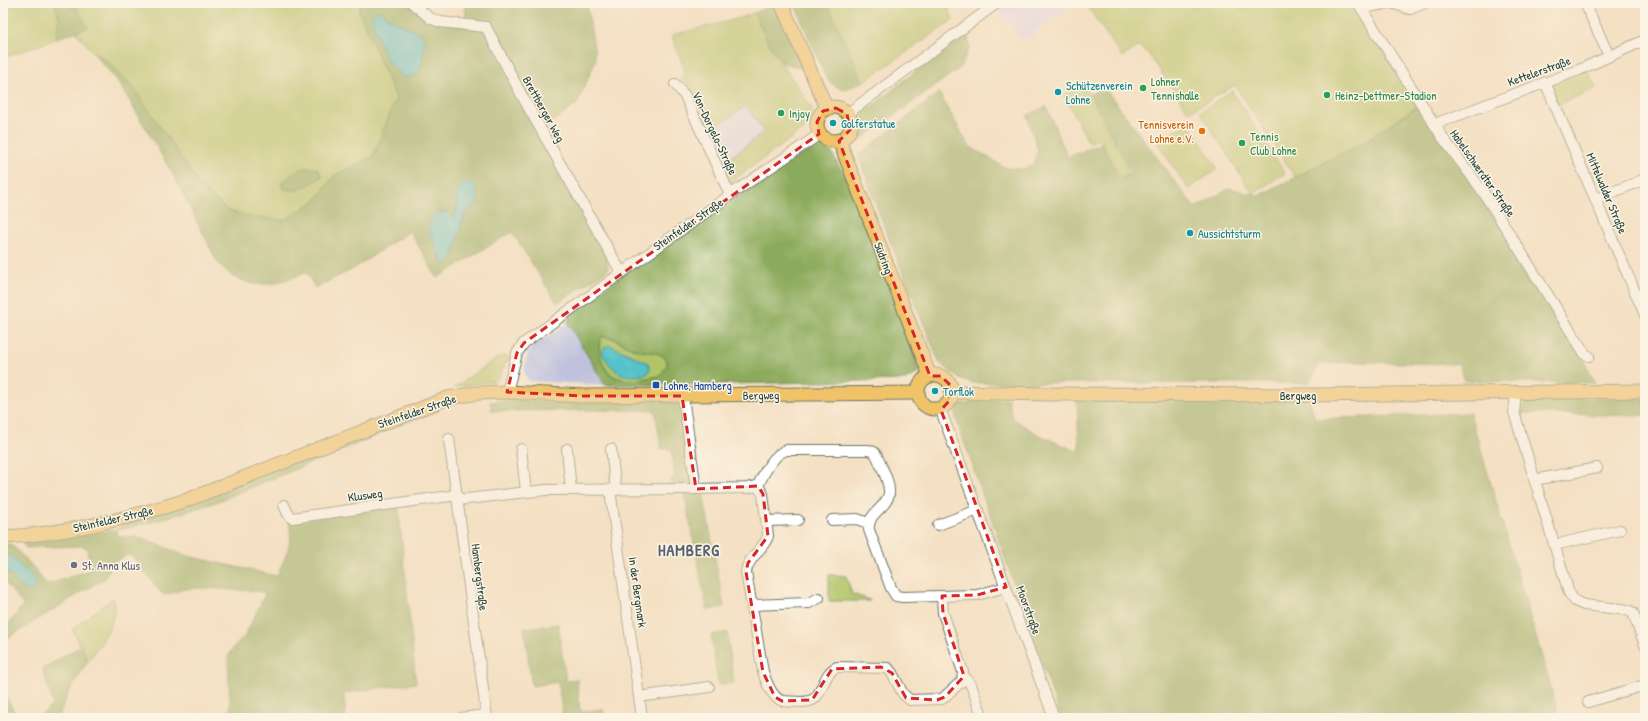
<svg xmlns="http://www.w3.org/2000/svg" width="1648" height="721" font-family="'Patrick Hand',sans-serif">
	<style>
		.built { fill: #dad6f7 }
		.industrial { fill: #c0c2dd }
		.green { fill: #b1c468; stroke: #68804e }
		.forest { fill: #8caa5c; stroke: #567448; fill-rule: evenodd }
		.water { fill: #54c1cb; stroke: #3a7f80 }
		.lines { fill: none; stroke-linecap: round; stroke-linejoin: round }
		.minor-casing { stroke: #6a7666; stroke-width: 12 }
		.major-casing { stroke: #6a7666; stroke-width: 15 }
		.minor { stroke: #fff; stroke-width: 10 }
		.major { stroke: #f1c369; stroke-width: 13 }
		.marked { fill: none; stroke: #d62828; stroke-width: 3; stroke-dasharray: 8 5; stroke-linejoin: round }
		.leisure-dot { fill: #2e9e5b; stroke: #fcf5e5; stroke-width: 1.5 }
		.culture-dot { fill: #0f9aa8; stroke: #fcf5e5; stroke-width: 1.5 }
		.food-dot { fill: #e8710a; stroke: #fcf5e5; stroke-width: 1.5 }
		.transit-dot { fill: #1a4fb4; stroke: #fcf5e5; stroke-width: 1.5 }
		.worship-dot { fill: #6b7280; stroke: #fcf5e5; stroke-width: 1.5 }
		.labels { text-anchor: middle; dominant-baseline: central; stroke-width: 3; stroke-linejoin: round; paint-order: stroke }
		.street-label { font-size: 12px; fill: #1f3d34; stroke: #fcf5e5 }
		.leisure-label { font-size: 12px; fill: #27864d; stroke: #fcf5e5; text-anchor: start }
		.culture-label { font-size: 12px; fill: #0d838f; stroke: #fcf5e5; text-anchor: start }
		.food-label { font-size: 12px; fill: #c56008; stroke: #fcf5e5; text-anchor: end }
		.transit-label { font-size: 12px; fill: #164399; stroke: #fcf5e5; text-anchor: start }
		.worship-label { font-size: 12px; fill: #5b616d; stroke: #fcf5e5; text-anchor: start }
		.district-label { font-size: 16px; font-weight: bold; letter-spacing: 1px; fill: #566271; stroke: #fcf5e5 }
	</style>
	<rect width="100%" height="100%" fill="#fcf5e5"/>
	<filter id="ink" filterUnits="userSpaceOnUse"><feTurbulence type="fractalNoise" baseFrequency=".025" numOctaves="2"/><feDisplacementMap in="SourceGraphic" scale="8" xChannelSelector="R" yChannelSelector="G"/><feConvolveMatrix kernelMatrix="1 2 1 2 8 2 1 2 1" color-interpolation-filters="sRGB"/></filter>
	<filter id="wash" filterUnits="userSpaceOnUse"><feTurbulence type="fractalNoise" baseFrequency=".012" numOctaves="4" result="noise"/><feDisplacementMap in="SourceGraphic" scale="16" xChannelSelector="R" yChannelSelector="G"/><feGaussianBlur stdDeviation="0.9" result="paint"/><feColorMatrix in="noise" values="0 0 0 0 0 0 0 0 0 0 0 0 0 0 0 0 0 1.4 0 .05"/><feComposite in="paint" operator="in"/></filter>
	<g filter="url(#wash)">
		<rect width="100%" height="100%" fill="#f4e0c3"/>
		<g class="built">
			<path d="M1009,3H1066L1069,7L1023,42L998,10Z"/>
			<path d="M746,105L765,132L720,165L705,134Z"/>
		</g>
		<path class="industrial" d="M568,323L605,385L529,381L525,375L524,368L528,353L533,347Z"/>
		<g class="green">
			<path d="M3,3H54L59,17L56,39L3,58Z"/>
			<path d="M56,3H361L359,11L396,98L373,157L335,175L315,201L218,263L173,174L119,83L76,32Z"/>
			<path d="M827,3H946L953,20L863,82Z"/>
			<path d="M1085,3H1346L1352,12L1359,13L1418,106L1361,144L1295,177L1235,85L1189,112L1147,52L1139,46L1122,57Z"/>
			<path d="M754,13L771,47L813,110L808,126L728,184L720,165L764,132L746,106L705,134L681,76L686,74L672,35L737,19Z"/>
			<path d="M1586,67L1596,88L1555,106L1545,82Z"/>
			<path d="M1085,85L1130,173L1120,178L1099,138L1089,143L1064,95Z"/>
			<path d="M1232,91L1285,173L1253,194L1200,112Z"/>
			<path d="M1187,122L1218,169L1188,189L1157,142Z"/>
			<path d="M601,337C618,337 623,346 638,350C646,352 657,351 663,356C667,359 667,362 667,366L660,376C639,379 611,388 602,361C599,352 598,346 601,337Z"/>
			<path d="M504,356L509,357L499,377L495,381L455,387L497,358Z"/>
			<path d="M829,575L846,576L852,594L870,600V601H829Z"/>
			<path d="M113,598C119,621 101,643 88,661L72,629Z"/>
		</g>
		<g class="forest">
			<path d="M54,3H73L88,27L56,39L59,17Z"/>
			<path d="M361,3H408L428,20L484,30L607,256L608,270L557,303L512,232L437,278L410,231L353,269L315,288L307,273L272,284H253L233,277L218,263L173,174L119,83L93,52L106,60L131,84L200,185L227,210L250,217L284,220L315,201L335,175L373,157L396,98L359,11ZM376,11H379L388,18L420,34L404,78L386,58ZM456,202L474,208L468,211L464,215L453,257L443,264C434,249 416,208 448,212L453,217H455L457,206Z"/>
			<path d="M465,3H587L596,60L577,104L544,128L487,24L466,21Z"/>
			<path d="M771,3H775L803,69L781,62L771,47L754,13L772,5Z"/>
			<path d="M794,3H827L863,82C845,90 841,93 826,78Z"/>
			<path d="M963,34L968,37L970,47L960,68L860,140L863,113Z"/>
			<path d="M1104,87L1195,208L1230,188L1258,196L1361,144L1418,106L1482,195L1576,344L1595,383L1465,381L1459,364L1347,362L1320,365L1308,383H973L957,377L939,362L885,229L858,155L939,93L969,146L1006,168L1024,169L1033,165L1038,150L1027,116L1046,106L1068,157L1102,143L1119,180L1132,173L1091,94Z"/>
			<path d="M821,147L831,151L856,197L918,365L917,374L905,380L685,385H605L568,323L569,315L628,271L802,154ZM601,337C618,336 623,346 638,350C645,352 657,351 662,356C667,359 667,362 667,366L660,376C639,379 611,388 602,361C599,352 598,346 601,337Z"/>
			<path d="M308,167L318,169L322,176C310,184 299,194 284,189L281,183L299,170Z"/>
			<path d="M1309,398L1315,419L1470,413L1560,718H1061L955,416L958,405L970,403L973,399H1008L1012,418L1037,434L1079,452L1077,399Z"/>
			<path d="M1645,398V415L1637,416L1521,413L1527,399Z"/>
			<path d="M511,400L578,403L680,400L693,491L703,492L724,607L707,610L683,487H672L671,479L675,478L671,449H661L655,410L492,411L490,402Z"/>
			<path d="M438,407V411L392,428L367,440L211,504L153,522L116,530L118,536L138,537L188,556L277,576C285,556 295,541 288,520L398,501L416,683L344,693L346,718H228L230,707L228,657L235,645L245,636L266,592L200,588L185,589L166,595L162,594L132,556L127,555L113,562L105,578L3,641V631L23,605L3,580V567L23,588L10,555L3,554V544H11L33,567L47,585L90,570L87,548L81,546L26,548L22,542L65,538L115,530L126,523Z"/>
			<path d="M558,624L566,681L577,679L580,711L603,709L605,718H563L558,682L532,686L524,628Z"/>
			<path d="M727,632L734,683L718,685L711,635Z"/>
			<path d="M81,646L88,661L69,691L58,718H38L53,704L42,669Z"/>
			<path d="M3,690L17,718H3Z"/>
		</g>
		<g class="water">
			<path d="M376,11H380L388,18L420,34L425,43L421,66L417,74L404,78L386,58L374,27L372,16Z"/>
			<path d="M465,183H471L475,186L478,204L468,211L464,215L453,257L449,261L443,264L429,229V223L435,213L448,212L452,217H455L457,206L456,198L460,185Z"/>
			<path d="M609,345L648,363L650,370L647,374C623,380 615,373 602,354L603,349Z"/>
			<path d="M3,554L9,555L31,575L36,583L35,589L28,591L23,588L3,567Z"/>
		</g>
	</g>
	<g filter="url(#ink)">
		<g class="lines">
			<g class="minor-casing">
				<g id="minor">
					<path d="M412,3L430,18L440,22L486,27L521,94L621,272"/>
					<path d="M1358,3L1443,138L1482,190L1585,354L1589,356"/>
					<path d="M1392,3L1410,9L1425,3"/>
					<path d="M1585,3L1609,56"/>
					<path d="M1362,9L1388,3"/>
					<path d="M1545,82L1645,315"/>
					<path d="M675,84L685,96L730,195"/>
					<path d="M847,114L997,3"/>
					<path d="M1440,122L1579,70L1645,40"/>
					<path d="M1596,199L1645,179"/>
					<path d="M682,390L696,489L747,488L758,486C763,474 774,453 787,450H868L874,452L877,456C881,467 890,481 889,493C888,508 867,512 869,530L891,588L896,596L903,597L977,595L1006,587"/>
					<path d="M507,392L517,353L524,343L730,195L820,134"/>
					<path d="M1516,392L1514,412L1569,593L1575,601L1584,605L1628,610L1633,613L1645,645"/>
					<path d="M940,408L1054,718"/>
					<path d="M449,439L487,718"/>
					<path d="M521,449L526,491"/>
					<path d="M567,449L571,490"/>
					<path d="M611,449L616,490"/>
					<path d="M1534,480L1597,468"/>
					<path d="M758,486L763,494L768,536C764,549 747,558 746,572L763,672C766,681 772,699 783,701C788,702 794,701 799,702C805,702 812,702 816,697C824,687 825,672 837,667L888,668L892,673L903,694L910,700L942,699L962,681L963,672L943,613L942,596"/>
					<path d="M610,490L642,718"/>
					<path d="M458,500L545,490L696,489"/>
					<path d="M284,505L288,514L292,518L457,495"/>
					<path d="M832,520L857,519L868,523"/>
					<path d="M767,521L798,520"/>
					<path d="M938,525L978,510"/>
					<path d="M1554,545L1620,530"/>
					<path d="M753,605L809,603L819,598"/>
					<path d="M964,676L971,685L983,718"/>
					<path d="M639,697L709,687"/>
					<path d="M1588,702L1645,685"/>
					<path d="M461,718L486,715"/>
				</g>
			</g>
			<g class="major-casing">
				<g id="major">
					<path d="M781,3L827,109"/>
					<circle cx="834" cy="124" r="17"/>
					<path d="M839,140L930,376"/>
					<circle cx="935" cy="392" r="17"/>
					<path d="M952,392L1050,394L1312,395L1645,391"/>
					<path d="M3,537C66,534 127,519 187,500L448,398L478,393L507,392L584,396L918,393"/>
				</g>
			</g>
			<use href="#minor" class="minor"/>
			<use href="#major" class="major"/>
		</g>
	</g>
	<path d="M0 0H1648V721H0ZM836,108L847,114L850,130L839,141L930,376H941L951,386L950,400L941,410L1006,587L977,595L942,596L943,613L964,676L945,697L937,700L906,698L892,673L881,667L832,669L812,700L782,701L775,697L763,672L746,572L748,563L768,536L763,494L758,486L696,489L682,396H584L507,392L517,353L524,343L819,134L817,122L823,111Z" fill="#f4e0c3" fill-opacity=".55" fill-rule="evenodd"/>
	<path class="marked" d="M836,108L847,114L850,130L839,141L930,376H941L951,386L950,400L941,410L1006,587L977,595L942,596L943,613L964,676L945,697L937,700L906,698L892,673L881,667L832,669L812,700L782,701L775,697L763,672L746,572L748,563L768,536L763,494L758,486L696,489L682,396H584L507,392L517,353L524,343L819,134L817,122L823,111Z"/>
	<g class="leisure-dot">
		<circle cx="1143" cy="88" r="4"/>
		<circle cx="1327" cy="95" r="4"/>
		<circle cx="781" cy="113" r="4"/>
		<circle cx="1242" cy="143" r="4"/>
	</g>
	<g class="culture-dot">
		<circle cx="1058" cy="92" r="4"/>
		<circle cx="833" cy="123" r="4"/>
		<circle cx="1190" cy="233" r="4"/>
		<circle cx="935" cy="391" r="4"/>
	</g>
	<circle class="food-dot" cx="1202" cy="131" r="4"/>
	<rect class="transit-dot" x="652" y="381" width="8" height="8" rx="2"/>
	<circle class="worship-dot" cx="74" cy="565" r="4"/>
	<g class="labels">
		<g class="street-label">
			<text transform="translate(1539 71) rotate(-20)">Kettelerstraße</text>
			<text transform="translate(544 109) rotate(61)">Brettberger Weg</text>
			<text transform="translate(715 133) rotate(65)">Von-Dorgelo-Straße</text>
			<text transform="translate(1483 173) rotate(55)">Habelschwerdter Straße</text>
			<text transform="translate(1607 193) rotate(67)">Mittelwalder Straße</text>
			<text transform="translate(688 224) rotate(-35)">Steinfelder Straße</text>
			<text transform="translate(884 258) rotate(69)">Südring</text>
			<text transform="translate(761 395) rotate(-1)">Bergweg</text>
			<text x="1298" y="395">Bergweg</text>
			<text transform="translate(417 411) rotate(-19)">Steinfelder Straße</text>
			<text transform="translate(365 495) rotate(-8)">Klusweg</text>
			<text transform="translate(113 519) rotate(-13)">Steinfelder Straße</text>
			<text transform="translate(480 577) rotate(83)">Hambergstraße</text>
			<text transform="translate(638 592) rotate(82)">In der Bergmark</text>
			<text transform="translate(1029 610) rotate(70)">Moorstraße</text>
		</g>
		<g class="leisure-label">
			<text x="1151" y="81">Lohner<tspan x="1151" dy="14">Tennishalle</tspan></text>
			<text x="1335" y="95">Heinz-Dettmer-Stadion</text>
			<text x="789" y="113">Injoy</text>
			<text x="1250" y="136">Tennis<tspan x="1250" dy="14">Club Lohne</tspan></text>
		</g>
		<g class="culture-label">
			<text x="1066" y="85">Schützenverein<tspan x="1066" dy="14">Lohne</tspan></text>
			<text x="841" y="123">Golferstatue</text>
			<text x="1198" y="233">Aussichtsturm</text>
			<text x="943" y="391">Torflok</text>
		</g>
		<g class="food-label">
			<text x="1194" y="124">Tennisverein<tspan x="1194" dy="14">Lohne e.V.</tspan></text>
		</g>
		<g class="transit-label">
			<text x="664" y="385">Lohne, Hamberg</text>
		</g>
		<g class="worship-label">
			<text x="82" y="565">St. Anna Klus</text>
		</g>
		<g class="district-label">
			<text x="689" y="550">HAMBERG</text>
		</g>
	</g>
	<rect width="1648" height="721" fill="none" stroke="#fcf5e5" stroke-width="16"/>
</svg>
